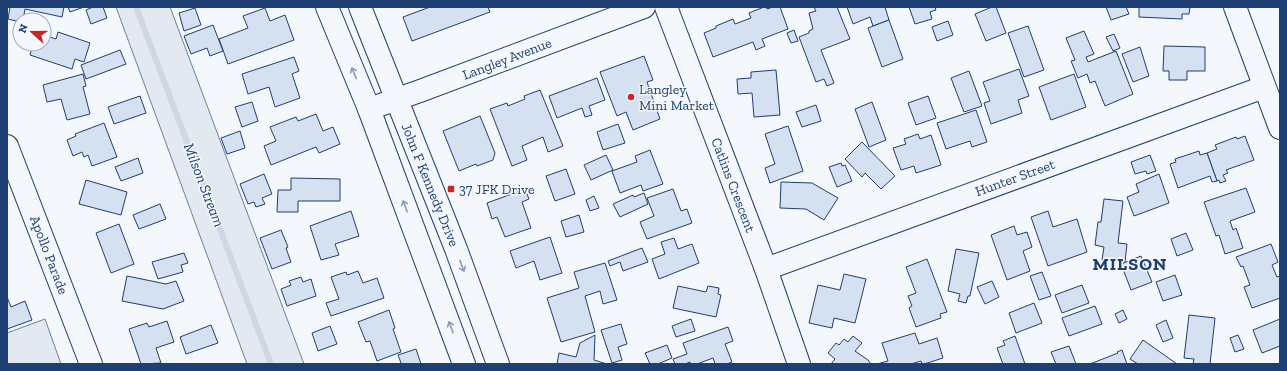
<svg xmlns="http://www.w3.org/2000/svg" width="1287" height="371" font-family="'Zilla Slab',serif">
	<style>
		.green { fill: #e3e9f0; stroke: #687fa3 }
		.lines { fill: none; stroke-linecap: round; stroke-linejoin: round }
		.stream { stroke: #cfd7e4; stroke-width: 6 }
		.building { fill: #d5e0f0; stroke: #1d3f73 }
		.minor-casing { stroke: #1d3f73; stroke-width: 24 }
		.major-casing { stroke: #1d3f73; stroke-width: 24 }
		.minor { stroke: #f4f7fb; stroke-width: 22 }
		.major { stroke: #f4f7fb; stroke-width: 22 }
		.oneway { stroke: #889bb7 }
		.poi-dot { fill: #c62828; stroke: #f4f7fb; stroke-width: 1.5 }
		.labels { text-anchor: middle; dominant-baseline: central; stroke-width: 3; stroke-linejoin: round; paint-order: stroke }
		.street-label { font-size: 14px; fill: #1d3f73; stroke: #f4f7fb }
		.poi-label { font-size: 14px; fill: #1d3f73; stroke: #f4f7fb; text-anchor: start }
		.water-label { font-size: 15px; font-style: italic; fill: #1d3f73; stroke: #f4f7fb }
		.district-label { font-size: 18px; font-weight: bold; letter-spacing: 1px; fill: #1d3f73; stroke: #f4f7fb }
	</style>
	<rect width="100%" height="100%" fill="#f4f7fb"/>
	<g class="green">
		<path d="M116,7H170L304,364H247Z"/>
		<path d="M45,319L61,364H7V333Z"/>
	</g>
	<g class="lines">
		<path class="stream" d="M136,7L271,364"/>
	</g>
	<g class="building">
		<path d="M10,7H64L62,17L25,9L23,20H20V22L8,19Z"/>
		<path d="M68,7H84L70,12Z"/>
		<path d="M93,7H103L107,18L91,24L86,10Z"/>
		<path d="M430,7H488L490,12L412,41L403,17Z"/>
		<path d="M764,7H766L767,9L773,7H780L788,29L762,39L765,46L756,50L753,42L713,57L704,33L716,28V26L733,19L735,24L751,18L749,13Z"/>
		<path d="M814,7H837L850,39L821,50L834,83L827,86L824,79L816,82L799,37L809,33V31L813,29L809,13L816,11Z"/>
		<path d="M847,7H885L889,20L873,26L870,17L853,24Z"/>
		<path d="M909,7H935L936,10L930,12L932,19L915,24Z"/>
		<path d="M992,7H996L1006,33L986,41L975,14Z"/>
		<path d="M1106,7H1126L1129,14L1111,20Z"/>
		<path d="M1139,7H1190L1189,14H1182V19L1139,17Z"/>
		<path d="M195,8L201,25L184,31L179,13Z"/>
		<path d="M265,8L270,21L285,15L294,40L228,64L219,39L248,28L243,16Z"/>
		<path d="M889,20L903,59L882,67L868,28Z"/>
		<path d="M948,21L953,35L937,41L932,27Z"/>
		<path d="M213,25L223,51L210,56L207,48L191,54L184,36Z"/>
		<path d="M1028,26L1044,70L1024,77L1008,33Z"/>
		<path d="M794,30L798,41L791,43L787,33Z"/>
		<path d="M1084,31L1094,54L1086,57L1088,62L1116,51L1133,94L1105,106L1095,81L1090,83L1087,74L1078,78L1071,61L1075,60L1066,38Z"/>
		<path d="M58,32L90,43L84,62L75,59L72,69L30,55L33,44H44V35L56,39Z"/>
		<path d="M1114,34L1120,48L1113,51L1106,37Z"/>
		<path d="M1164,46L1205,47V71H1187V80H1169V71H1163Z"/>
		<path d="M1140,47L1149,76L1133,82L1122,54Z"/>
		<path d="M120,50L126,64L86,79L81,65Z"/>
		<path d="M644,56L653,80L647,82L660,119L633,130L626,112L617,116L600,72Z"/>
		<path d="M294,57L299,71L292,74L300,98L275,107L269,87L248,94L242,74Z"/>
		<path d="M1019,69L1029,96L1018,100L1022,113L991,124L984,103L990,101L983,82Z"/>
		<path d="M776,70L780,115L754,117L752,93L738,94L737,79L751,78V72Z"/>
		<path d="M969,71L982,106L964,112L951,78Z"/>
		<path d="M83,74L86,86L83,87L90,114L67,120L61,99L47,102L43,85Z"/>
		<path d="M1074,74L1086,107L1051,120L1039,87Z"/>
		<path d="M597,78L605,100L589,106L592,115L585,117L582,108L557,118L549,96Z"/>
		<path d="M540,90L563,146L548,152L543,137L522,146L527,160L512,166L490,109L507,103L508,106L525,99L524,96Z"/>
		<path d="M140,96L146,113L114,124L108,107Z"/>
		<path d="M928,96L936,118L916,125L908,103Z"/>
		<path d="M252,102L258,121L242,127L235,107Z"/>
		<path d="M872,102L886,140L869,147L855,109Z"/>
		<path d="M816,105L821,121L802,127L796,112Z"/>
		<path d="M976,110L987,142L972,147L970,141L946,149L937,123Z"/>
		<path d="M316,114L323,131L333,127L340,144L319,153L316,147L271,165L264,146L276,141L270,127L296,117L298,121Z"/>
		<path d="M480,116L495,153L493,160L477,166L476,164L459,171L443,131Z"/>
		<path d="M104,123L117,157L92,166L88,155L84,157L82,152L73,156L67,140L76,136L75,134Z"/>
		<path d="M618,124L625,143L603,150L597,132Z"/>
		<path d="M788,126L803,171L770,183L765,168L775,164L765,134Z"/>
		<path d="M240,131L245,148L227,154L221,138Z"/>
		<path d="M918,134L920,139L931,135L941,165L916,173L914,166L901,170L893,148L906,144L904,139Z"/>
		<path d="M1245,136L1254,160L1226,170L1228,173L1223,175L1226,181L1220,183L1219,180L1217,181L1207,153L1217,149L1215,145L1236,137L1237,139Z"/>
		<path d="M862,142L895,176L881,189L865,173L862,177L845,159Z"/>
		<path d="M650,150L663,184L643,191L641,185L620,193L612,171L637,162L635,156Z"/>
		<path d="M1199,151L1200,155L1207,153L1217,181L1212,182L1210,176L1178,188L1170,164L1176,162L1175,159Z"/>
		<path d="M606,155L613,170L591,180L584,165Z"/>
		<path d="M1150,155L1156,171L1147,174L1146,171L1135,174L1131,162Z"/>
		<path d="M138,158L143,173L121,181L115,167Z"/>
		<path d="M841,163L842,166L845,165L852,181L837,187L829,167Z"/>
		<path d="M566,169L575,194L555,201L546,176Z"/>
		<path d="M264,174L272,194L262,198L265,204L256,207L254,202L248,204L240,184Z"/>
		<path d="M1159,174L1169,203L1134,216L1127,197L1139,192L1136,184Z"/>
		<path d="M291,178L340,179V201H298V212H277L278,190H291Z"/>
		<path d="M86,180L127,192L121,215L79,204Z"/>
		<path d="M781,182L812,183L838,198L824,220L806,209L780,208Z"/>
		<path d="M1246,188L1255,212L1230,221L1233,230L1236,228L1243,248L1225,254L1219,235L1216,236L1204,202Z"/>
		<path d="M525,189L529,199L522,202L531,228L505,237L497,217L492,219L487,203Z"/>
		<path d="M673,189L681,211L687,209L692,223L647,239L640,222L654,216L647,198Z"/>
		<path d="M644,193L648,204L620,217L613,204L633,195L634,197Z"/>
		<path d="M594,196L599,208L590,211L586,200Z"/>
		<path d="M1104,199L1123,201L1118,243L1127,244L1125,262L1102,260L1104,247L1095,245L1098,222H1101Z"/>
		<path d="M160,204L166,219L139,229L133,215Z"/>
		<path d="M351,211L359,236L335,244L339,255L321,260L310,226Z"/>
		<path d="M1048,211L1053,227L1077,219L1087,252L1048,266L1031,217Z"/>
		<path d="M579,215L584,232L566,237L561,221Z"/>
		<path d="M119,224L134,264L111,273L96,233Z"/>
		<path d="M1014,226L1017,235L1027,232L1032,247L1023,251L1030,271L1007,280L991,235Z"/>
		<path d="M281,230L288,247L286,248L291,262L272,269L260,238Z"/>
		<path d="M1186,233L1193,250L1177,256L1171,239Z"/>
		<path d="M550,237L562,273L540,280L534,261L516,268L510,251Z"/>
		<path d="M674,238L678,249L692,244L699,263L659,279L652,259L665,254L661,242Z"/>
		<path d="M1271,244L1278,262L1272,265L1277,277L1280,276V298L1252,308L1244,287L1250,285L1243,266L1241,267L1236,257Z"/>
		<path d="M642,248L648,262L623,271L620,262L610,266L608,261Z"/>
		<path d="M956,249L979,253L970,296H968L966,303L958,301L960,294L948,291Z"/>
		<path d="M184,253L188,263L181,265L183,272L158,279L152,262Z"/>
		<path d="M1141,256L1152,282L1131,290L1121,264Z"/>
		<path d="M927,259L947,312L940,314L941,318L916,327L909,308L912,306L908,296L916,293L906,267Z"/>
		<path d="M605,263L617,300L603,304L600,291L585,296L595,332L561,342L547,298L579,288L574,272Z"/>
		<path d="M358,271L363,283L377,278L384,298L331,316L326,303L339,299L331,277L346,272L347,275Z"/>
		<path d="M1042,272L1051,296L1039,300L1030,276Z"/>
		<path d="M844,274L866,279L855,323L834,318L832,328L809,323L818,285L840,290Z"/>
		<path d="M1175,275L1182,295L1163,301L1156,282Z"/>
		<path d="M127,276L166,284L176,281L184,301L163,309L122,301Z"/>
		<path d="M301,277L303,282L311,279L316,296L287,306L281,289L291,285L289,281Z"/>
		<path d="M992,281L999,297L985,304L977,287Z"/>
		<path d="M1082,285L1089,303L1062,313L1055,295Z"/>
		<path d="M678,286L706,292L708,286L719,288L718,294L721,295L716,317L673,308Z"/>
		<path d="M7,297L11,307L25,301L32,320L7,329Z"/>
		<path d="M1034,303L1042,323L1016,333L1009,313Z"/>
		<path d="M1095,306L1102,324L1069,336L1062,318Z"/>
		<path d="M389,310L395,328L393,329L401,352L377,361L370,341L366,342L358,322Z"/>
		<path d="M1123,310L1127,319L1119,323L1115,314Z"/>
		<path d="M1189,315L1215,318L1210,364H1193L1194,359L1184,358Z"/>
		<path d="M691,319L695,331L676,337L672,326Z"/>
		<path d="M1280,319V346L1262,353L1253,330Z"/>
		<path d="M1166,320L1173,338L1163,342L1156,325Z"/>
		<path d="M167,321L174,342L156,348L161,363L141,364L129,329L147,323L149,327Z"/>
		<path d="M621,324L627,344L618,347L622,360L612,363L601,330Z"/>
		<path d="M211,325L218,343L186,354L180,337Z"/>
		<path d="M330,326L337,344L318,351L312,333Z"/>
		<path d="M728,327L733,341L725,344L732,362L727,364H715L713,358L697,364H691L690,362L685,364H675L673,359L687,354L683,343Z"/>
		<path d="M915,333L919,344L937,338L943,358L924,364H922L921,361L911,364H877L888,361L882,343Z"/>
		<path d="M595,335L594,360L607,364H557L559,353L576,357L580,343Z"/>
		<path d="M1238,335L1244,349L1235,352L1230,338Z"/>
		<path d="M853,336L862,343L855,351L868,360L871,364H831L835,359L828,353L836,343L839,345L844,339L848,342Z"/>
		<path d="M1015,336L1025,364H1003L997,348L1005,345L1003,341Z"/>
		<path d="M1143,340L1177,364H1138L1130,359Z"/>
		<path d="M667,345L672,358L658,364H650L645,353Z"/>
		<path d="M1069,346L1076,364H1056L1051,352Z"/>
		<path d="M416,349L421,364H398L401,363L398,355Z"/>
		<path d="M1122,350L1127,364H1090L1118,353L1117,352Z"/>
	</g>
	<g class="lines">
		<g class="minor-casing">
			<g id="minor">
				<path d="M666,7L766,269L799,364"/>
				<path d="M1235,7L1280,128"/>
				<path d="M369,109L420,91L644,7"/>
				<path d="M7,146L91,364"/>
				<path d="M766,269L1264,87"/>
			</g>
		</g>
		<g class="major-casing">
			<g id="major">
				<path d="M327,7L369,109L464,364"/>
				<path d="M360,7L456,249L498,364"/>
			</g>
		</g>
		<use href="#minor" class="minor"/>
		<use href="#major" class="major"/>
	</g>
	<defs><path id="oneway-shaft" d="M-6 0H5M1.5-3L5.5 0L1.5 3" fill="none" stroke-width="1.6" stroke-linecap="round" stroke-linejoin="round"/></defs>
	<g class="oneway">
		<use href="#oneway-shaft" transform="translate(354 73) rotate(-112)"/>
		<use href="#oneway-shaft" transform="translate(405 206) rotate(-110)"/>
		<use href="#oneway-shaft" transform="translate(462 266) rotate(70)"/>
		<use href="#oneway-shaft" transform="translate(451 327) rotate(-110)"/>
	</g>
	<g class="poi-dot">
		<circle cx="631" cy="97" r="4"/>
		<rect x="447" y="185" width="8" height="8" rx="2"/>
	</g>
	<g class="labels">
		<g class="street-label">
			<text transform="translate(507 59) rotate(-21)">Langley Avenue</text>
			<text transform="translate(1015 178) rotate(-20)">Hunter Street</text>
			<text transform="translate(430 185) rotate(68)">John F Kennedy Drive</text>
			<text transform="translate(733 185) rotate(69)">Catlins Crescent</text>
			<text transform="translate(49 255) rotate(69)">Apollo Parade</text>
		</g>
		<g class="poi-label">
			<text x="639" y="89">Langley<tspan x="639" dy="16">Mini Market</tspan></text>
			<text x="459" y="189">37 JFK Drive</text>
		</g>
		<g class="water-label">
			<text transform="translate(204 185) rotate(69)">Milson Stream</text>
		</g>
		<g class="district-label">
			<text x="1130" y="264">MILSON</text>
		</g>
	</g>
	<rect width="1287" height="371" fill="none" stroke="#1d3f73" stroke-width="16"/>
	<g transform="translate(32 32) rotate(291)"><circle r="19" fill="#f4f7fb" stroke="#9eadc5"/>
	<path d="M0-3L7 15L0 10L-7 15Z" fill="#c62828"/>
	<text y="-6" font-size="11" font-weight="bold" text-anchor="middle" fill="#1d3f73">N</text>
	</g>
</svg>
